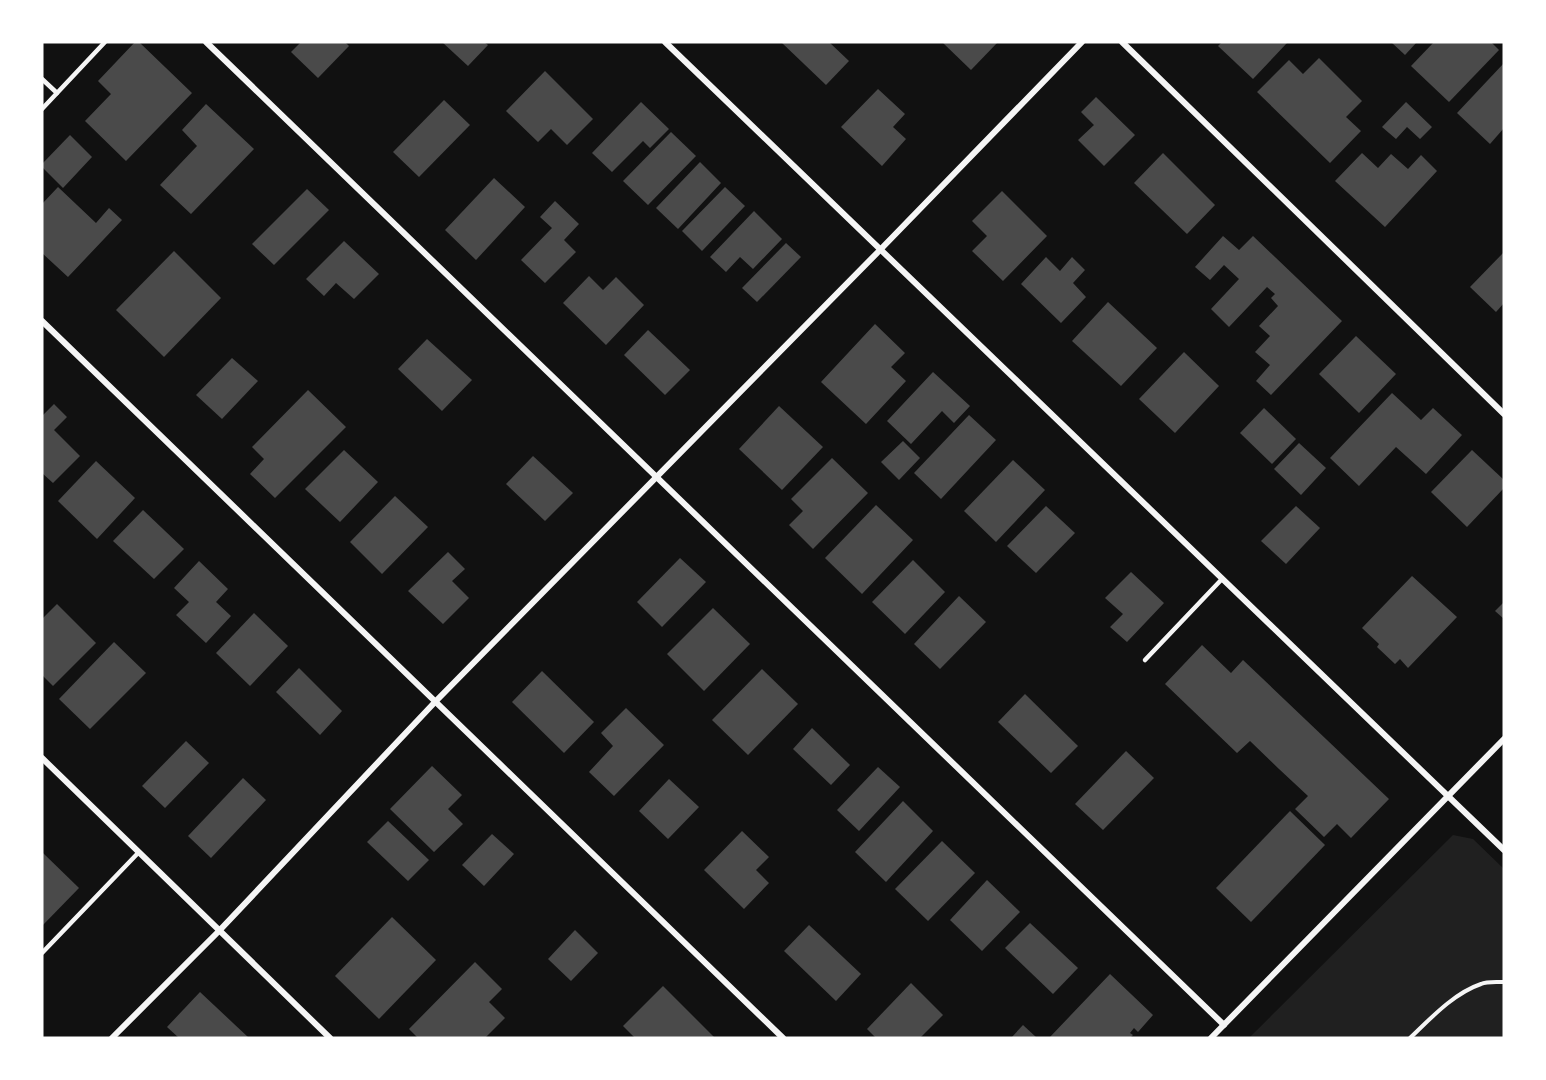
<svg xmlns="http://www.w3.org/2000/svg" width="1546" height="1080" font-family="'Work Sans',sans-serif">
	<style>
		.green { fill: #202020 }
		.building { fill: #4a4a4a }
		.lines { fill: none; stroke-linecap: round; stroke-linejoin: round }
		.path { stroke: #f5f5f5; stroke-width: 4 }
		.service { stroke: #f5f5f5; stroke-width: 4.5 }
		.minor { stroke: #f5f5f5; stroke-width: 6 }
	</style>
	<rect width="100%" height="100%" fill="#111"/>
	<path class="green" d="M1453,835L1473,839L1504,869V1038H1249Z"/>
	<g class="building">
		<path d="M135,42H139L192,93L126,161L85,121L111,94L98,81Z"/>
		<path d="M301,42H345L349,46L318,78L291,52Z"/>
		<path d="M442,42H484L488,45L468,66Z"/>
		<path d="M781,42H829L849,61L826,85Z"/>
		<path d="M942,42H998L971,70Z"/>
		<path d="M1222,42H1286L1287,43L1253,79L1218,46Z"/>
		<path d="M1391,42H1417L1405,55Z"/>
		<path d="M1434,42H1491L1499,50L1449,102L1411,66Z"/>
		<path d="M1319,58L1362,101L1346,117L1361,131L1330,163L1257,92L1289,60L1303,74Z"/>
		<path d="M1504,63V128L1490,144L1457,113Z"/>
		<path d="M545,71L593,119L567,145L551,129L538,142L506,111Z"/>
		<path d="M878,89L905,114L893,127L906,139L882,166L841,127Z"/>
		<path d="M1096,97L1135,135L1104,166L1078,140L1094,125L1081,112Z"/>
		<path d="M444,100L470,125L419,177L393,152Z"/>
		<path d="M641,102L669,129L650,148L643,141L612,172L592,153Z"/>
		<path d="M1406,102L1432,127L1420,139L1407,127L1396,139L1382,127Z"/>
		<path d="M206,104L254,149L191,214L160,185L197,146L182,130Z"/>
		<path d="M671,132L696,156L648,205L623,181Z"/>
		<path d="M70,135L92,157L63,188L42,167V164Z"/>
		<path d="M1163,153L1215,205L1187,234L1134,183Z"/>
		<path d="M1362,153L1378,168L1391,154L1408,169L1421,155L1437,171L1385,227L1335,181Z"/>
		<path d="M700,162L721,183L678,229L656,208Z"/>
		<path d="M494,178L525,207L476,260L445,230Z"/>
		<path d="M58,187L96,223L109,208L122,220L68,277L42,253V204Z"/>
		<path d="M725,187L745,206L702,251L682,231Z"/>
		<path d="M307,189L329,210L274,265L252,244Z"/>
		<path d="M1002,191L1047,236L1003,281L972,251L987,236L972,221Z"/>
		<path d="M555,201L579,224L564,240L576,252L545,283L521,260L552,228L540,217Z"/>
		<path d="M754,211L782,239L753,269L740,257L726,272L710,257Z"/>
		<path d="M1223,236L1239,250L1253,236L1342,321L1271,395L1256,381L1270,365L1255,352L1270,336L1259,326L1278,306L1271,298L1275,294L1267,287L1229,327L1211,309L1239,279L1224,265L1210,280L1195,267Z"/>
		<path d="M344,241L379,274L354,299L336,283L324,296L306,279Z"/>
		<path d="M786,243L801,257L757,302L742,288Z"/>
		<path d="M174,251L221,298L164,357L116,310Z"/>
		<path d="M1504,252V303L1496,312L1470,287Z"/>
		<path d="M1046,257L1060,271L1072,257L1085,270L1073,283L1086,297L1061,323L1021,284Z"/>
		<path d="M589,276L603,290L616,277L644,305L606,345L563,303Z"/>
		<path d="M1108,302L1157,348L1121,386L1072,341Z"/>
		<path d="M875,324L905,353L891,367L906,381L866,424L821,382Z"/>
		<path d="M648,330L690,370L665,395L624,355Z"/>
		<path d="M1356,336L1396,374L1359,413L1319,374Z"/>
		<path d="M427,339L472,380L442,411L398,369Z"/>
		<path d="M1184,352L1219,386L1175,433L1139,399Z"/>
		<path d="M232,358L258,381L222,419L196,395Z"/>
		<path d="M933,372L970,406L954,423L942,411L911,444L887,421Z"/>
		<path d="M308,390L346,427L275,498L250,474L264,459L252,447Z"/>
		<path d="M1392,393L1421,420L1433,408L1462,435L1426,474L1396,447L1359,486L1330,458Z"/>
		<path d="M54,404L67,417L54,430L80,456L53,483L42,473V416Z"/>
		<path d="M779,406L823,447L782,490L739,449Z"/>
		<path d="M1264,408L1296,439L1272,464L1240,433Z"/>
		<path d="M969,415L996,440L941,499L914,473Z"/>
		<path d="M903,441L920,458L899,480L881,462Z"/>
		<path d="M1299,443L1326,468L1301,495L1274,469Z"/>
		<path d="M344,450L378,482L340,522L305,489Z"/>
		<path d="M1472,450L1504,480V488L1467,527L1431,492Z"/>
		<path d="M533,456L573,493L545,521L506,484Z"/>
		<path d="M832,458L868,493L813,549L789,525L803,511L791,499Z"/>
		<path d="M1013,460L1045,490L996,542L964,511Z"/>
		<path d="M96,461L135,498L97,539L58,501Z"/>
		<path d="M395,496L428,527L382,574L350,542Z"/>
		<path d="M876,505L913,540L862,594L825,558Z"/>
		<path d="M1046,506L1075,533L1036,573L1007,546Z"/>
		<path d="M1296,506L1320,528L1286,564L1261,541Z"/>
		<path d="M143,510L184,549L154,579L113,541Z"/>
		<path d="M448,552L465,569L452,581L469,598L443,624L408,591Z"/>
		<path d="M680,558L706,582L662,627L637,602Z"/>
		<path d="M913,560L945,592L905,634L872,602Z"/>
		<path d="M199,561L228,589L216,602L231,616L206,643L176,615L189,602L174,588Z"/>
		<path d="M1131,572L1164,603L1127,642L1110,627L1123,614L1105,598Z"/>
		<path d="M1412,576L1457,617L1408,668L1400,659L1395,664L1377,647L1379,644L1362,628Z"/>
		<path d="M959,596L986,622L940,669L914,644Z"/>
		<path d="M1504,602V619L1495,611Z"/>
		<path d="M57,604L96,643L53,686L42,675V619Z"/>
		<path d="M713,608L750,644L704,691L667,654Z"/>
		<path d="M254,613L288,646L250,686L216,653Z"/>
		<path d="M114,642L146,673L90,729L59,699Z"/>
		<path d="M1202,645L1231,673L1243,660L1389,799L1351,838L1337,824L1324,837L1295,809L1308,796L1279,769L1250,741L1237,753L1165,684Z"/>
		<path d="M299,668L342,711L320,735L276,692Z"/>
		<path d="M762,669L798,704L748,755L712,720Z"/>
		<path d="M542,671L594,722L564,753L512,702Z"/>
		<path d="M1025,694L1078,746L1051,773L998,722Z"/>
		<path d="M626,708L664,745L614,796L589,772L613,746L601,733Z"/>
		<path d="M812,728L850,765L831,785L793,749Z"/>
		<path d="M186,741L209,763L165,808L142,786Z"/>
		<path d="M1126,751L1154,778L1103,830L1075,804Z"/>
		<path d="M432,766L462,795L448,809L463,824L434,852L390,809Z"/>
		<path d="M878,767L900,787L859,831L837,810Z"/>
		<path d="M243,778L266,800L211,858L188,836Z"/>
		<path d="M669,779L699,807L668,839L639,811Z"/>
		<path d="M903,801L933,831L886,882L855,852Z"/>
		<path d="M1290,811L1325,845L1251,922L1216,888Z"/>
		<path d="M388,821L429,860L408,881L367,842Z"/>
		<path d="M742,831L769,857L756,870L769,883L744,909L704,870Z"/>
		<path d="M492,834L514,854L484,886L462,865Z"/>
		<path d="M942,841L975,873L928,921L895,889Z"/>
		<path d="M42,852L79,888L42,926Z"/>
		<path d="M987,880L1020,912L982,951L950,920Z"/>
		<path d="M392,917L436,960L379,1019L335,976Z"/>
		<path d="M1030,923L1078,968L1053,994L1005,948Z"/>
		<path d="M809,925L861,974L836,1001L784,951Z"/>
		<path d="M575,930L598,953L571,981L548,959Z"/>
		<path d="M475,962L502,989L489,1002L505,1018L485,1038H418L409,1029Z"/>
		<path d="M1110,974L1153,1015L1138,1032L1134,1028L1130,1033L1133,1035L1130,1038H1052L1050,1037Z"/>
		<path d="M911,983L943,1015L920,1038H876L867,1029Z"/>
		<path d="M663,986L715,1038H635L623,1026Z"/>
		<path d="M200,992L249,1038H179L167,1027Z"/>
		<path d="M1023,1025L1037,1038H1011Z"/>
	</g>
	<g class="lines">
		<path class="path" d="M1410,1038C1430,1019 1454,993 1481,984C1487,981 1497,982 1504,982"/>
		<g class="service">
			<path d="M42,79L57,93"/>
			<path d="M42,109L105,42"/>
			<path d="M1145,660L1222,579"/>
			<path d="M42,953L139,852"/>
		</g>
		<g class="minor">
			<path d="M206,42L1224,1025"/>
			<path d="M665,42L1504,850"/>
			<path d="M1122,42L1504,414"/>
			<path d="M42,321L783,1038"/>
			<path d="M42,758L330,1038"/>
			<path d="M112,1038L219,931L435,702L879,251L1082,42"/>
			<path d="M1211,1038L1504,739"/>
		</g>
	</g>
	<rect width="1546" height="1080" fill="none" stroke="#ffffff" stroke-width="87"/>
</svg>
